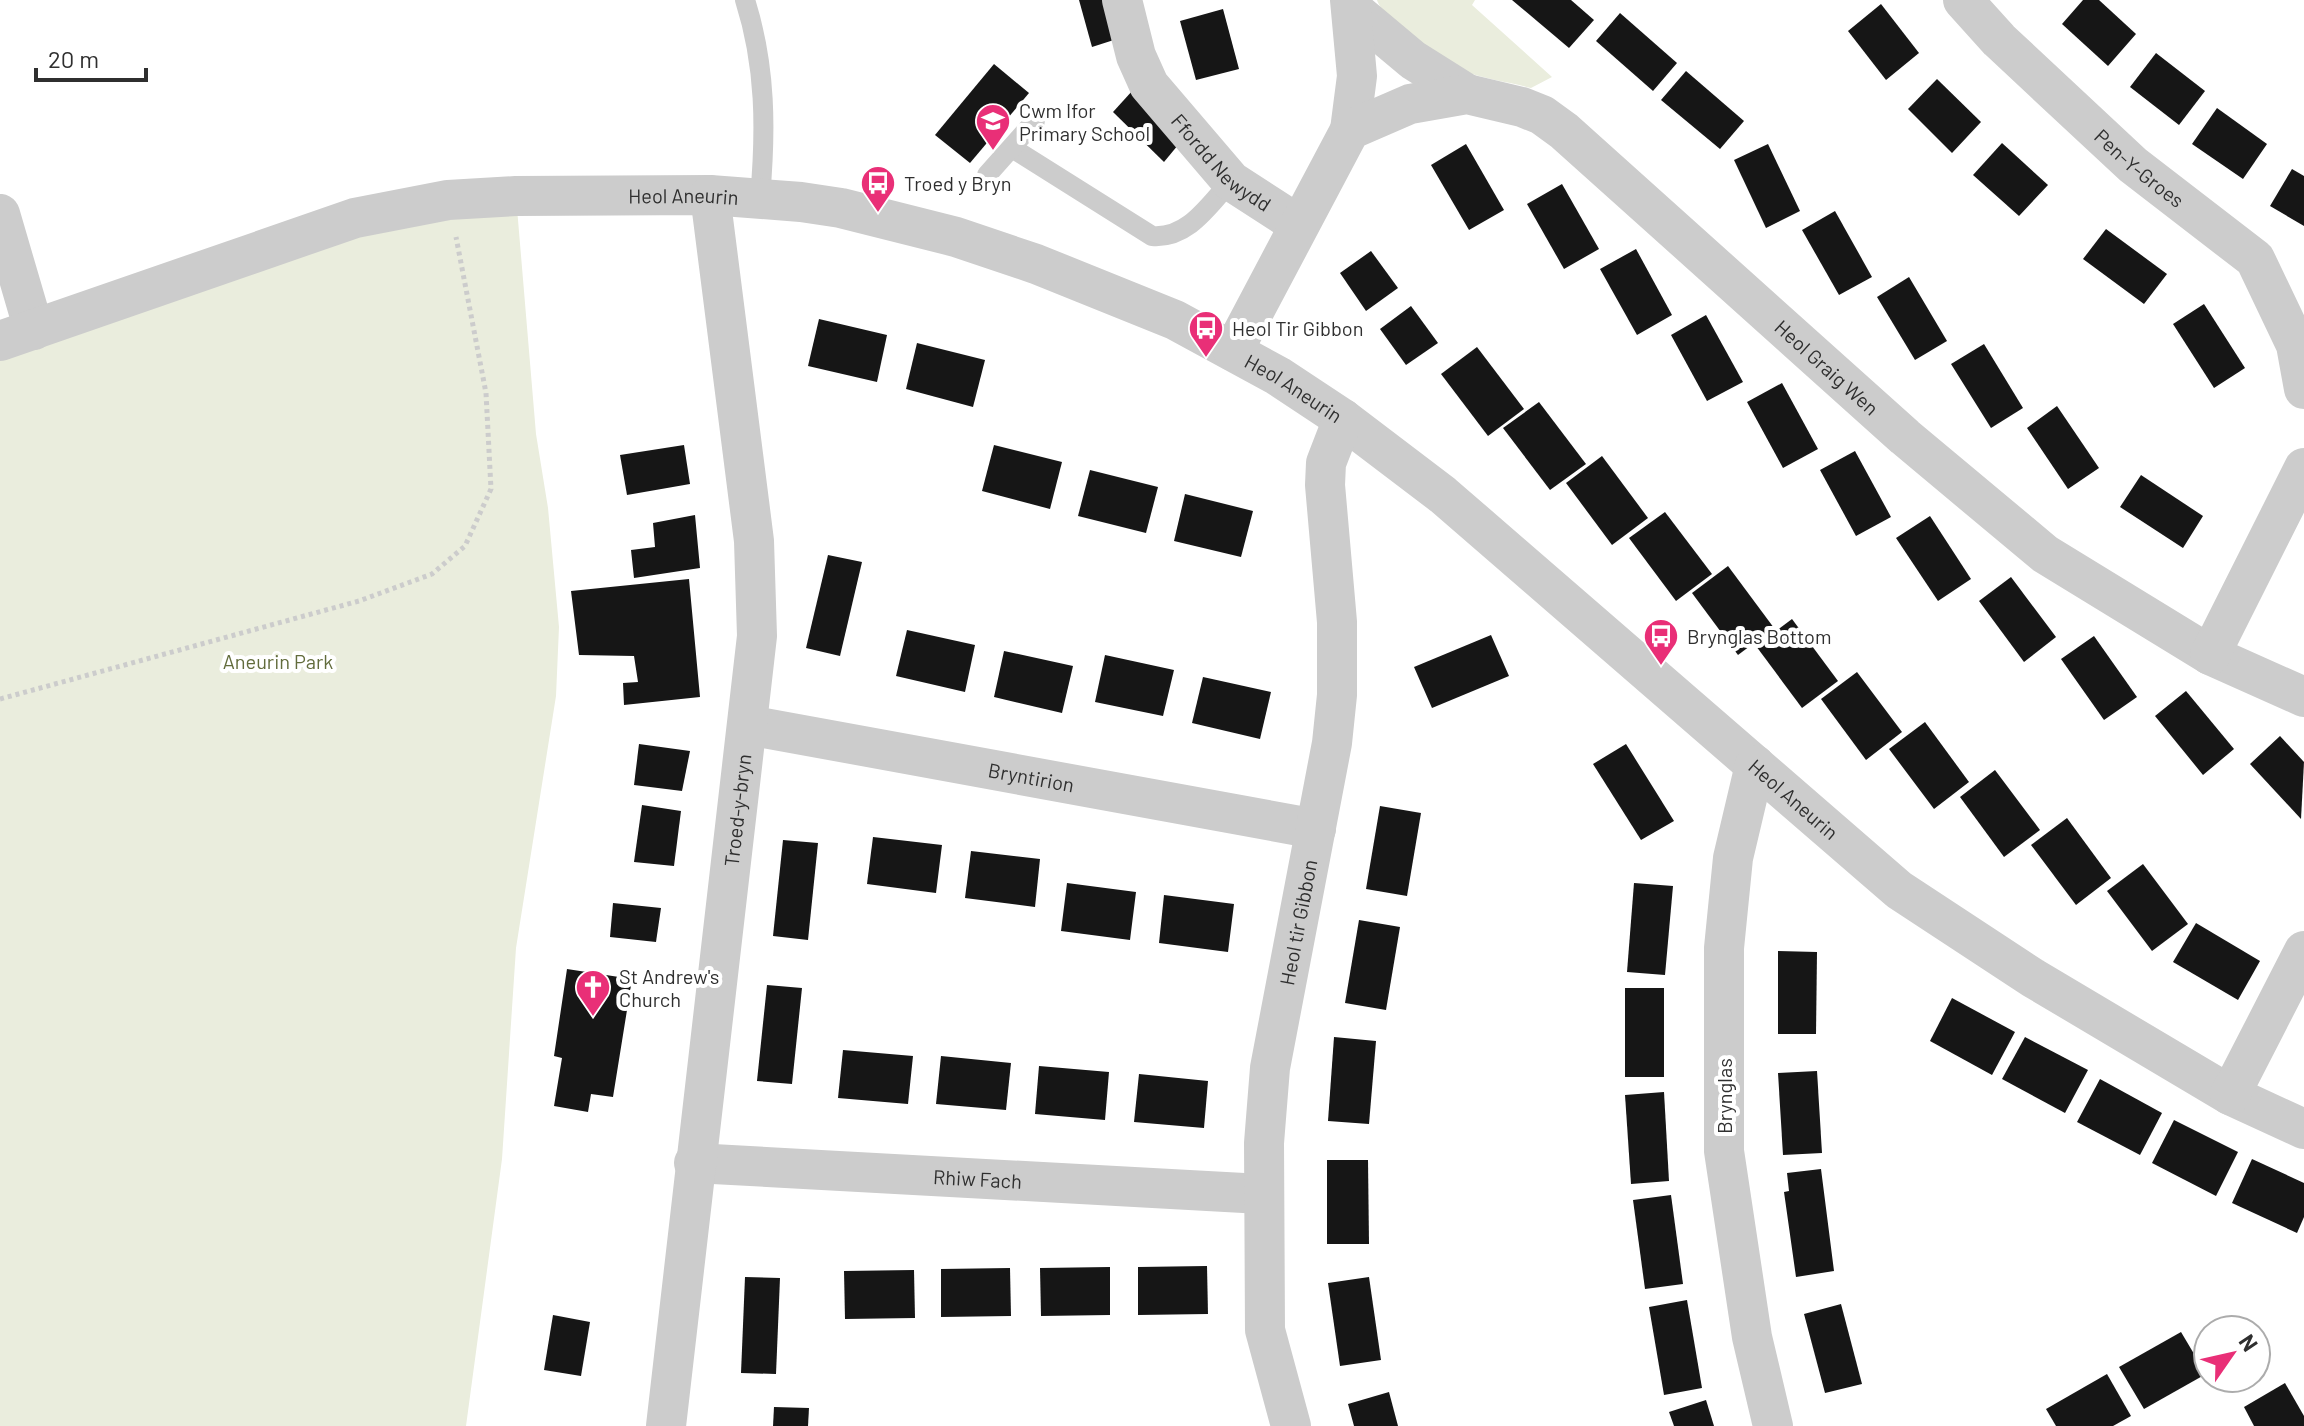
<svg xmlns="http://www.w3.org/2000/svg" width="2304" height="1426" font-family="Barlow,sans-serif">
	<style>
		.green { fill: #eaeddd }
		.building { fill: #161616 }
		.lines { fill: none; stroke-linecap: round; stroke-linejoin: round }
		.path { stroke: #ccc; stroke-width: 5; stroke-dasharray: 4 4; stroke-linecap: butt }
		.lane { stroke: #ccc; stroke-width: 20 }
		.street { stroke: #ccc; stroke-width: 40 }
		.labels { text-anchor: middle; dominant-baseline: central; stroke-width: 8; stroke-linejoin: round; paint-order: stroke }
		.poi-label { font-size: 20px; fill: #2f2f2f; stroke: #fff; text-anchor: start }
		.street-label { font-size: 20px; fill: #2f2f2f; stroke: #fff }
		.park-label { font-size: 20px; fill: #626c3c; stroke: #fff }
	</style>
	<rect width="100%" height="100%" fill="#fff"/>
	<g class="green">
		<path d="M1377,0H1475L1472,5L1552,77L1531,88C1509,82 1484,79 1463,71C1443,62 1383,20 1377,0Z"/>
		<path d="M516,196L536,434L548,508L559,627L556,696L516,948L502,1159L466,1426H0V341L355,218Z"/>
	</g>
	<g class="building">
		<path d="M1079,0H1110L1120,38L1092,47Z"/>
		<path d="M1512,0H1571L1594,20L1569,48Z"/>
		<path d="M2083,0H2099L2136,34L2108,66L2062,24Z"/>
		<path d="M1881,4L1919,53L1886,80L1848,31Z"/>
		<path d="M1223,9L1239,69L1196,80L1180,21Z"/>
		<path d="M1620,13L1677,63L1653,91L1596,41Z"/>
		<path d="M2156,53L2205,91L2179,125L2130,87Z"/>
		<path d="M994,64L1029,93L970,163L935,135Z"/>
		<path d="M1686,71L1744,121L1720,149L1661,100Z"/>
		<path d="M1937,79L1981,122L1952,153L1908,109Z"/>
		<path d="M1133,90L1183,139L1164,162L1113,112Z"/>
		<path d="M2217,108L2267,144L2243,179L2192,144Z"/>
		<path d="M2002,143L2048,185L2019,216L1973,175Z"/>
		<path d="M1466,144L1504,210L1469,230L1431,165Z"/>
		<path d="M1768,144L1800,211L1766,228L1734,160Z"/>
		<path d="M2292,169L2304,176V226L2270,206Z"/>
		<path d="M1562,184L1599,249L1564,269L1527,204Z"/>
		<path d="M1835,211L1872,277L1839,295L1802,230Z"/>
		<path d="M2106,229L2167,274L2144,304L2083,259Z"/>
		<path d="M1636,249L1672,315L1637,335L1600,269Z"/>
		<path d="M1371,251L1398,288L1366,311L1340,273Z"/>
		<path d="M1909,277L1947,341L1915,360L1877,297Z"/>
		<path d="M2204,304L2245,368L2214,388L2173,324Z"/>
		<path d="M1411,306L1438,343L1406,365L1380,329Z"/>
		<path d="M1706,315L1743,382L1707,401L1671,335Z"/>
		<path d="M819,319L887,335L877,382L808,366Z"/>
		<path d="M917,343L985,360L973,407L906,389Z"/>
		<path d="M1984,344L2023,408L1991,428L1951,364Z"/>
		<path d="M1477,347L1524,409L1488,436L1441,374Z"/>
		<path d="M1782,383L1818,449L1783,468L1747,402Z"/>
		<path d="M1539,402L1586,464L1550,490L1503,428Z"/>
		<path d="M2057,406L2099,468L2068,489L2027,428Z"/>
		<path d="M684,445L690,484L627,495L620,455Z"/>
		<path d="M994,445L1062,462L1050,509L982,491Z"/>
		<path d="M1855,451L1891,517L1856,536L1820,470Z"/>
		<path d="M1602,456L1648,518L1612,545L1566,483Z"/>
		<path d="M1090,470L1158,487L1146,533L1078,516Z"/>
		<path d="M2141,475L2203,516L2183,548L2120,507Z"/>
		<path d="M1185,494L1253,511L1241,557L1174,541Z"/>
		<path d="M1665,512L1712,574L1676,601L1629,538Z"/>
		<path d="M695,515L700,568L634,578L631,550L655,547L653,523Z"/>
		<path d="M1930,516L1971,579L1938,601L1896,538Z"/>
		<path d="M828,555L862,562L840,656L806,648Z"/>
		<path d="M1728,566L1774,628L1738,655L1692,593Z"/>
		<path d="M2011,577L2056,637L2024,662L1979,601Z"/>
		<path d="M689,579L700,697L624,705L623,683L638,682L634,656L579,655L571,591Z"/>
		<path d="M1792,619L1838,681L1802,708L1756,646Z"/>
		<path d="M907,630L975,645L965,692L896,676Z"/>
		<path d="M1491,635L1509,676L1432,708L1414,667Z"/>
		<path d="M2094,636L2137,697L2104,720L2061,659Z"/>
		<path d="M1004,651L1073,666L1062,713L994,697Z"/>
		<path d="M1105,655L1174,670L1163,716L1095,702Z"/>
		<path d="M1857,672L1902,732L1866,760L1821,699Z"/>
		<path d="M1203,677L1271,692L1260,739L1192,723Z"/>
		<path d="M2186,691L2234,749L2203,775L2155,716Z"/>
		<path d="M1925,722L1969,782L1934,809L1889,749Z"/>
		<path d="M2280,736L2304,762L2301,819L2250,764Z"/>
		<path d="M639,744L690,751L682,791L634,785Z"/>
		<path d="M1626,744L1674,821L1641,840L1593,764Z"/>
		<path d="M1995,770L2040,830L2004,857L1960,797Z"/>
		<path d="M642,805L681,811L674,866L634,862Z"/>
		<path d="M1380,806L1421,813L1407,896L1366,889Z"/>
		<path d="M2067,818L2111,878L2076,905L2031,845Z"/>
		<path d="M873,837L942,845L936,893L867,884Z"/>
		<path d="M783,840L818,843L808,940L773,936Z"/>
		<path d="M971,851L1040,859L1035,907L965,898Z"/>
		<path d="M2143,864L2188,924L2152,951L2107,891Z"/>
		<path d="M1067,883L1136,892L1130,940L1061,931Z"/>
		<path d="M1634,883L1673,886L1665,975L1627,972Z"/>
		<path d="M1164,895L1234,904L1228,952L1159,943Z"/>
		<path d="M613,903L661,908L656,942L610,937Z"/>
		<path d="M1359,920L1400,927L1386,1010L1345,1003Z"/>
		<path d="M2196,923L2260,961L2238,1000L2173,962Z"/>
		<path d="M1778,951L1817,952L1816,1034H1778Z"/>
		<path d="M567,969L632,979L613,1097L591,1094L588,1112L554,1106L562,1058L554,1056Z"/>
		<path d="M767,985L802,988L792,1084L757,1081Z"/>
		<rect x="1625" y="988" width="39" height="89"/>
		<path d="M1952,998L2015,1032L1992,1075L1930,1041Z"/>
		<path d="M1334,1037L1376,1041L1369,1124L1328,1121Z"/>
		<path d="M2025,1037L2088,1070L2065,1113L2002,1079Z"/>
		<path d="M843,1050L913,1056L908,1104L838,1098Z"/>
		<path d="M941,1056L1011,1063L1006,1110L936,1104Z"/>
		<path d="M1039,1066L1109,1072L1105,1120L1035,1114Z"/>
		<path d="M1817,1071L1822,1153L1783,1155L1778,1073Z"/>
		<path d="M1139,1074L1208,1081L1204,1128L1134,1122Z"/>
		<path d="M2100,1079L2162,1113L2140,1155L2077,1122Z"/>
		<path d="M1664,1092L1669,1181L1631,1184L1625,1095Z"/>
		<path d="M2174,1120L2238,1152L2216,1196L2152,1163Z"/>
		<path d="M2252,1159L2304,1183V1217L2297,1233L2232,1203Z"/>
		<path d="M1327,1160H1368L1369,1244H1327Z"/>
		<path d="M1821,1169L1834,1271L1796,1277L1784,1192L1789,1191L1787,1173Z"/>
		<path d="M1671,1195L1683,1284L1645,1289L1633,1200Z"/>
		<path d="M1207,1266L1208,1314L1138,1315V1267Z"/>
		<path d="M1110,1267V1315L1041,1316L1040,1268Z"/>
		<path d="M1010,1268L1011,1316L941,1317V1269Z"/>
		<path d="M914,1270L915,1318L845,1319L844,1271Z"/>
		<path d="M745,1277L780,1278L776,1374L741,1373Z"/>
		<path d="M1369,1277L1381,1360L1340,1366L1328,1283Z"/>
		<path d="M1687,1300L1702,1388L1664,1395L1649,1307Z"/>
		<path d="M1841,1304L1862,1384L1825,1393L1804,1314Z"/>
		<path d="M553,1315L590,1322L581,1376L544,1370Z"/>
		<path d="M2181,1332L2206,1374L2144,1409L2119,1367Z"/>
		<path d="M2107,1374L2131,1416L2113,1426H2056L2046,1409Z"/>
		<path d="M2285,1383L2304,1416V1426H2254L2244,1407Z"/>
		<path d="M1389,1392L1398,1426H1354L1348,1404Z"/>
		<path d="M1706,1400L1714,1426H1674L1669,1412Z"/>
		<path d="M774,1407L809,1408L808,1426H773Z"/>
	</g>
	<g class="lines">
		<path class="path" d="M0,699L359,601L432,574L465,546L491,489L486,393L456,237"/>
		<g class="lane">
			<path d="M745,0C766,66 766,130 760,198"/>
			<path d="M1012,148L1152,236C1188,239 1209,205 1231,181"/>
			<path d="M987,175L1035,121"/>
		</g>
		<g class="street">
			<path id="s1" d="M1122,0L1136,56L1149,85L1231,181L1299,225"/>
			<path id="s2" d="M1963,0L1999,40L2133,165L2255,259L2296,345L2304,389"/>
			<path d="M1352,9L1413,60L1467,94"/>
			<path d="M1350,130L1357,76L1350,0"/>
			<path d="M0,214L34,330"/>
			<path id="s3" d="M0,341L355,218L448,200L516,196L710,195L801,202L841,208L956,237L1036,264L1175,320L1278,376L1343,419L1443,495L1899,890L2033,978L2230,1095L2304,1129"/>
			<path id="s4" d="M1233,351L1350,130L1410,104L1467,94L1522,107L1542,115L1564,131L1905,437L2045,554L2210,655L2304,697"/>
			<path d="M2210,655L2304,468"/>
			<path id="s5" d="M748,725L1316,829"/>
			<path d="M1755,765L1733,858L1724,948V1151L1752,1337L1773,1426"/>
			<path d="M2230,1095L2304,951"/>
			<path id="s6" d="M694,1163L1262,1194"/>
			<path id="s7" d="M666,1426L757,636L754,541L710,195"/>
			<path id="s8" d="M1291,1426L1265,1330L1264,1143L1270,1068L1332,743L1337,695V622L1325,485L1326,463L1343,419"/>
		</g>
	</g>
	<defs>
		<g id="school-pin" transform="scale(1.8)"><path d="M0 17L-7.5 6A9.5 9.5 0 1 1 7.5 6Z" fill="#e92f77" stroke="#fff"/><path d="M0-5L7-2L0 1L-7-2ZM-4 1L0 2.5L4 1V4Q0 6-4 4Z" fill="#fff"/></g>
		<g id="bus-pin" transform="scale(1.8)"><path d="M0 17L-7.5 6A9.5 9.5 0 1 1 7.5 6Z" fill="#e92f77" stroke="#fff"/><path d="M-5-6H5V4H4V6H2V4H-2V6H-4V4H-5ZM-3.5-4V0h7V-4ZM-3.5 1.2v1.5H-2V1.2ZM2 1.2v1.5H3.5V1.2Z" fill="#fff"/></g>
		<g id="church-pin" transform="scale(1.8)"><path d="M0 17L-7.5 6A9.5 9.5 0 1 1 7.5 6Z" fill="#e92f77" stroke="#fff"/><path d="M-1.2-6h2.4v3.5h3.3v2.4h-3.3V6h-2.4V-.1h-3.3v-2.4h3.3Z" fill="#fff"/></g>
	</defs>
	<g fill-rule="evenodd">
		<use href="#school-pin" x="993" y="121"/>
		<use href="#bus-pin" x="878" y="183"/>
		<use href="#bus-pin" x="1206" y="328"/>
		<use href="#bus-pin" x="1661" y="636"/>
		<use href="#church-pin" x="593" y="987"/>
	</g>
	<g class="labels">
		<g class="poi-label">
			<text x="1019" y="110">Cwm Ifor<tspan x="1019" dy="23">Primary School</tspan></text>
			<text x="904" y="183">Troed y Bryn</text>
			<text x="1232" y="328">Heol Tir Gibbon</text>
			<text x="1687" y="636">Brynglas Bottom</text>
			<text x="619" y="976">St Andrew's<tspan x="619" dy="23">Church</tspan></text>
		</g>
		<g class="street-label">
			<text stroke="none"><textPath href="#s1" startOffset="196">Ffordd Newydd</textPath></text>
			<text stroke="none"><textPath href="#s2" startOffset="244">Pen-Y-Groes</textPath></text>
			<text stroke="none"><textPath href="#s3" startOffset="706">Heol Aneurin</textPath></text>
			<text stroke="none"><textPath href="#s4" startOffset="832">Heol Graig Wen</textPath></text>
			<text stroke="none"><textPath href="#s3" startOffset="1354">Heol Aneurin</textPath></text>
			<text stroke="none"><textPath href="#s5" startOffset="288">Bryntirion</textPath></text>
			<text stroke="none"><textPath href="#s3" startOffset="2002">Heol Aneurin</textPath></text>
			<text stroke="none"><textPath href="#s7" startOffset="620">Troed-y-bryn</textPath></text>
			<text stroke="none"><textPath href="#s8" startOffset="510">Heol tir Gibbon</textPath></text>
			<text transform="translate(1724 1096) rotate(-90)">Brynglas</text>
			<text stroke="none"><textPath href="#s6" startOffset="284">Rhiw Fach</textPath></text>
		</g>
		<g class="park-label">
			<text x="278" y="661">Aneurin Park</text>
		</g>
	</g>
	<g transform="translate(2232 1354) rotate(56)"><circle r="38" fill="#ffffff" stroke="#acacac" stroke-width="2"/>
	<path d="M0-6L14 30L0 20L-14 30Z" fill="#e92f77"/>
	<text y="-12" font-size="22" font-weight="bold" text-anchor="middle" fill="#2f2f2f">N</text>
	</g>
	<path d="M36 68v12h110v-12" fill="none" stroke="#2f2f2f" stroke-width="4"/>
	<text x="48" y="68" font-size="24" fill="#2f2f2f" stroke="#ffffff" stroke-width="6" paint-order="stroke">20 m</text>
</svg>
